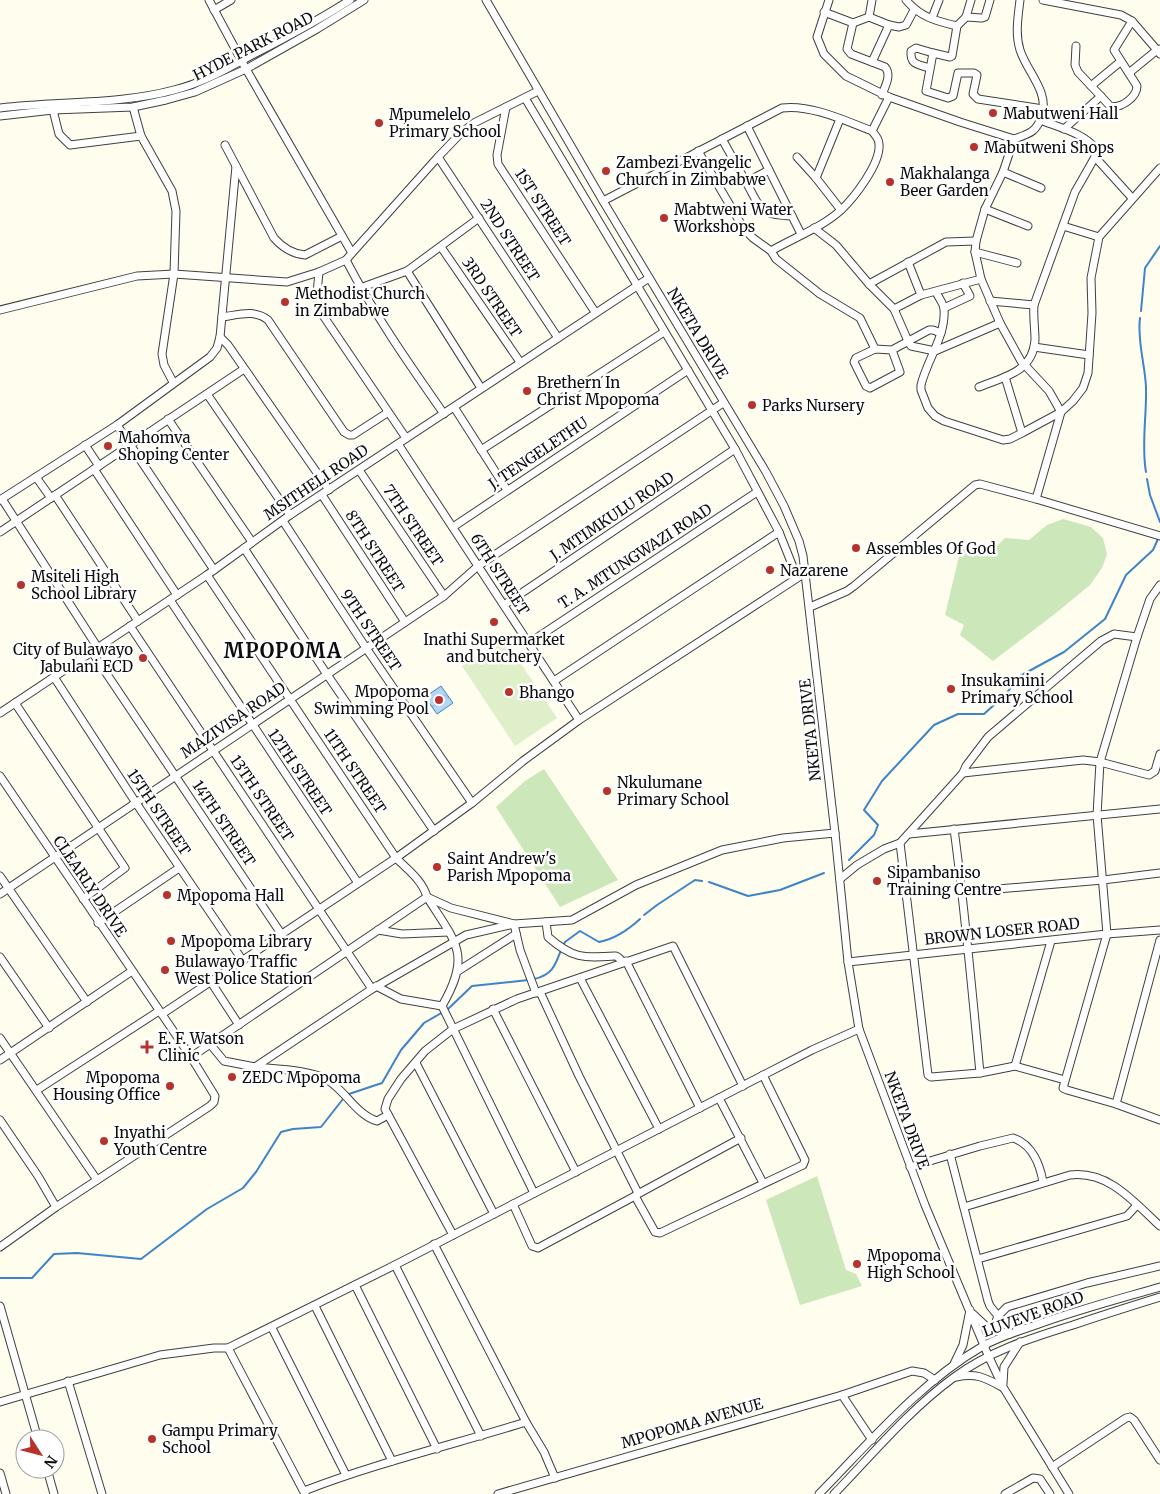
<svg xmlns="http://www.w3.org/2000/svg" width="1160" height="1494" font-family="Merriweather,serif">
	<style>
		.park { fill: #cce7b9 }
		.pitch { fill: #dfefca }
		.water { fill: url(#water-ripples); stroke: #3f84c7 }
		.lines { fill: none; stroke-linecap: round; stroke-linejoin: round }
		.stream { stroke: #3f84c7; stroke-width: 2 }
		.minor-casing { stroke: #404040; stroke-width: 9 }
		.minor { stroke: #fff; stroke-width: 7 }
		.poi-dot { fill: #b7322b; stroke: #fff; stroke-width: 2 }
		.labels { text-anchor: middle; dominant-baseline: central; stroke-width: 5; stroke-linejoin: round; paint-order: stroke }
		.street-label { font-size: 15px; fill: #0d0d0d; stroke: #fff }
		.poi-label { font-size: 15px; fill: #0d0d0d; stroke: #fff; text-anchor: start }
		.district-label { font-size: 20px; font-weight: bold; letter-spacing: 1px; fill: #0d0d0d; stroke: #fff }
	</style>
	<defs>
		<pattern id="water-ripples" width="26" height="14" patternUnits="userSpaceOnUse" patternTransform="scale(1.25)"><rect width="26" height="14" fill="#b5d6f3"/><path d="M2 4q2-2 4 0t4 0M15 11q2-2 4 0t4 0" fill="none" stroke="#9ab6cf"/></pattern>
	</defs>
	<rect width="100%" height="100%" fill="#fefdee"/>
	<g class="park">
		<path d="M1063,519L1091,527L1103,538L1107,554L1102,568L1090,585L1056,613L993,661L960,635L964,625L945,615L961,548L986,557L1005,538L1029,540L1047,525Z"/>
		<path d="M544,769L618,880L560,907L496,807L525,781Z"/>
		<path d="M817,1176L846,1270L856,1274L862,1286L800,1305L766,1200Z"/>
	</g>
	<path class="pitch" d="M504,638L557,718L515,746L462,666Z"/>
	<path class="water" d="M441,686L453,703L437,714L425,697Z"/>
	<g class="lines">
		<g class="stream">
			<path d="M1141,311L1145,268L1160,246"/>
			<path d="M1140,318C1137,341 1145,364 1146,387C1147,415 1141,444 1146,472"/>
			<path d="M1147,479L1150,495L1160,522"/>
			<path d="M849,860L874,835L878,825L864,810L882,781L934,725L958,714H984L1005,695L1020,676L1064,652L1105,619L1126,575L1153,550L1158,539"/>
			<path d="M709,882L748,896L780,890L824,873"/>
			<path d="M644,915L657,905L695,880L702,881"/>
			<path d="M563,946L565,942L580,931L599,942C615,939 628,930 640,919"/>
			<path d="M534,979C552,975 555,966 561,950"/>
			<path d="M447,1010L472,986L529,980"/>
			<path d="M349,1094L382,1083L401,1050L424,1023L443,1012"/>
			<path d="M0,1278H32L54,1254L77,1253L141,1259L207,1209L243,1188L256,1172L281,1132L293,1129L321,1127L343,1099"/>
		</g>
		<g class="minor-casing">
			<g id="minor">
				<path d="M209,0L246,69L352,253"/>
				<path d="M486,0L603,201L766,472L784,506L799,541L803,556L835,833L848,962L859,1029L925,1205L988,1355L1003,1387L1069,1494"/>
				<path d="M829,0L817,37L824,54L846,76L889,97L960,122L1014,139"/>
				<path d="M906,0C920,17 936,21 957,26"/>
				<path d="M971,0L966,17L957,26L952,56L950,57L933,53L926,91L948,98L953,96L958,73H974L977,75L973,94L978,99L1043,109"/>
				<path d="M1020,0C1018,17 1015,34 1020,50C1027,72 1049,91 1042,115C1037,132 1029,134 1014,139L1003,172L985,209L976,241L975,252L981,279L1000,323L1021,361L1049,391L1061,412L1036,499"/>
				<path d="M1043,0L1121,15L1132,21L1157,50L1160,49"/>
				<path d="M214,10L231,0"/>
				<path d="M824,12L853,23L847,49L851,54L885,67C892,75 885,86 882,95"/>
				<path d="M966,17L982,18L985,17L990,0"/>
				<path d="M932,18L939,0"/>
				<path d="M853,23L869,17"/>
				<path d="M889,25L899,27L906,25L914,10"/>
				<path d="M1076,46L1075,65L1078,72L1110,106C1121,109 1137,97 1137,86L1114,50L1132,21"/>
				<path d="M872,62L889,25L869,17L872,0"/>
				<path d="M929,68C918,64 910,65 911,51L916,48L933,53"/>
				<path d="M1129,73L1157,50L1160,54"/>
				<path d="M1091,86L1120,62"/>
				<path d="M525,98L735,449L779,532L797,577"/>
				<path d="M133,107L141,136L172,191L176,211L174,274L162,354L164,365L173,382"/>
				<path d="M506,107L497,155L498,164L595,312"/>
				<path d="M0,108C58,101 118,105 174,90C203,83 228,68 254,54C287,37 319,20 350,0"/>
				<path d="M53,110L59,134L70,145L141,136"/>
				<path d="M0,116L53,110L133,107L166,100L195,92L246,69L317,29L364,0"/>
				<path d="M747,126L801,234"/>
				<path d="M1064,129L1101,96"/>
				<path d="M722,139L746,182L769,170"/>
				<path d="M225,145L274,238C282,247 293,254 305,255L342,236"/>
				<path d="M698,151L744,229L753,238L771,251C793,238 823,227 841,210C855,197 878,166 879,148C880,140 876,136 872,131"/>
				<path d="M438,157L558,338"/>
				<path d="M797,157L816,178L841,210"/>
				<path d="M1095,157L1132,198"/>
				<path d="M1003,172L1041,188"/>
				<path d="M816,178L840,119"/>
				<path d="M746,182C762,210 758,215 792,216"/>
				<path d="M603,201L782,108C810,104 846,121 872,131L889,97"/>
				<path d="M985,209L1028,226"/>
				<path d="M1063,226L1099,237"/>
				<path d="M814,228L836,245L869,284L894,309L921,295L981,279"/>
				<path d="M441,247L520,362"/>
				<path d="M771,251L776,259L820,294L860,318L875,349"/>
				<path d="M975,252L1017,263"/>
				<path d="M346,260C374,314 409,364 444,414"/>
				<path d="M908,262L921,295"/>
				<path d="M407,271L481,388"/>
				<path d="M319,272C318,285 315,300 320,311L406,438"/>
				<path d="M869,284L946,242L976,241"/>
				<path d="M360,288L407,271L479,218"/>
				<path d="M936,292C938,297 944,304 944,309C946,336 927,360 921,385V390L928,408L935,416L944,421L1003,440L1010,439L1022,433L1061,412L1073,401L1083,388L1088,373L1092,313L1091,278L1099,237L1160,168"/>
				<path d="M1034,305L1075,192L1095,157L1096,149C1084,133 1058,127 1040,120"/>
				<path d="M944,308L970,296L963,283"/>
				<path d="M894,309L908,341L911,346L935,351L1000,323"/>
				<path d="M0,310L137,276L174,274L287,282L319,272L346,260L352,253L438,157L460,134L474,123L538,91"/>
				<path d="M222,317C238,315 255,309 268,320L344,432L349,435H353L387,413"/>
				<path d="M220,337L228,345L329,490"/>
				<path d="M1034,347L1089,355"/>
				<path d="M892,350L900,372L870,388L866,386L854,362L856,358L875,349L892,350L929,330H933L941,333"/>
				<path d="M1005,377L1022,433"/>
				<path d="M979,387C1004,377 1033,372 1035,340C1035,329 1033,317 1034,305L990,301"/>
				<path d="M207,394L290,515"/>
				<path d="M454,407L507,490"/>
				<path d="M168,419L252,542"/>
				<path d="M117,425L214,570"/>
				<path d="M398,444L579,720"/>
				<path d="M85,445L99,466"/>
				<path d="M481,450L664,332"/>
				<path d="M94,469L177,595"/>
				<path d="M359,470L444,596"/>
				<path d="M36,477L51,498"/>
				<path d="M55,495L138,621"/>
				<path d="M322,495L405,622"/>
				<path d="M2,499L98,648"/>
				<path d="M0,500L117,425L210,357L217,348L220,337L236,166"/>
				<path d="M283,521L366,648L472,803"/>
				<path d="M453,527L688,370"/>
				<path d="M0,532L244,369"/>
				<path d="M244,548L326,673L434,831"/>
				<path d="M1160,585L1150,599L1137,637L1100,762L1097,815L1107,934L1063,1088L1067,1090L1116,1104L1160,1120"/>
				<path d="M170,600L358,883"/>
				<path d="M504,605L735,449"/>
				<path d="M810,607L847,591L854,586L975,485L980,484L1036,499L1160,536"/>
				<path d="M130,626L372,989L255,1067L224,1061L210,1044"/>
				<path d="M529,643L757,492"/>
				<path d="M92,652L282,935"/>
				<path d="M54,677L136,803L243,961"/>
				<path d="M554,681L779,532"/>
				<path d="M15,703L125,868L83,899"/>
				<path d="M0,713L207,575L290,515L649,278"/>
				<path d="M963,773L1083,760L1100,762L1149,775L1155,771L1160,754"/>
				<path d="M0,776L191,1057L215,1096L214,1102L210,1106L56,1207L0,1247"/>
				<path d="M954,829C965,910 972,991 980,1073"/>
				<path d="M909,834L1160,809"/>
				<path d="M0,876L87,1002"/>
				<path d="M840,879L857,865L884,849L900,843"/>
				<path d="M963,892L1103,880L1160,873"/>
				<path d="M0,894L444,596L478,566L723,403"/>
				<path d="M427,897L451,908L514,924L572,920L636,885L722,850L783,838L835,833"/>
				<path d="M427,897C456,943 472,954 442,1006"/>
				<path d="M546,922L548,937C573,959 583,958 616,956L619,958L623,962"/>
				<path d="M98,923L179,868"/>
				<path d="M378,930L402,934L449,932"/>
				<path d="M0,957L49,1028"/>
				<path d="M626,961L700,1108"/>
				<path d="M848,962L1107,934L1160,930"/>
				<path d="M458,971L516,934"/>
				<path d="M580,978L659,1129"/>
				<path d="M211,982L239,1025"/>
				<path d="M376,986L401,999L442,1006"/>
				<path d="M372,989L466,935L514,924L520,950L536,993"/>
				<path d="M540,992L579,1076L638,1193"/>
				<path d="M442,1006L534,1193"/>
				<path d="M493,1009L576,1172"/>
				<path d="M162,1014L396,858L472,803L523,761L579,720L805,573"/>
				<path d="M0,1038L97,1180"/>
				<path d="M191,1057L427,897C423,881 407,869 396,858L207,575"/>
				<path d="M0,1060L132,971"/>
				<path d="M416,1063L494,1214"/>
				<path d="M1015,1066L1051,941"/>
				<path d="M255,1067C274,1069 314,1070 329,1081C346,1092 357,1115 377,1121L388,1115"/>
				<path d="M1065,1080L1015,1066L980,1073L931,1077L928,1075L900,843L963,773L966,766L988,737L1101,641L1114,634L1137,637"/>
				<path d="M37,1090L159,1011"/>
				<path d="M719,1098L763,1183"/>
				<path d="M1116,1104L1160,940"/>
				<path d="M0,1120L38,1176L56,1207"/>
				<path d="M950,1154L988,1301L990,1306L998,1316"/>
				<path d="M910,1167L980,1146L1013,1138C1032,1144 1040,1165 1043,1182"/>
				<path d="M636,1195L741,1138"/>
				<path d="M513,1204L532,1246L538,1248L635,1196L655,1232L660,1233L803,1165L805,1160L763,1075"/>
				<path d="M964,1207L1070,1175C1108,1170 1134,1202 1160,1226"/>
				<path d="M453,1235L385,1109L388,1099L401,1079L425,1051L453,1029L517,999L673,946L743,1086"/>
				<path d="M434,1244L526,1422L544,1452L555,1478"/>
				<path d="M978,1259L1127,1216L1137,1205"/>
				<path d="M395,1265L481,1436"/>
				<path d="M355,1285L437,1449"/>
				<path d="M0,1306L38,1439"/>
				<path d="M315,1306L392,1461"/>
				<path d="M973,1314L988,1328L1010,1334"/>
				<path d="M272,1328L346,1475"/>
				<path d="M993,1330L998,1316L1007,1307L1087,1283L1160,1266"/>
				<path d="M228,1348L305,1494"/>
				<path d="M954,1364L963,1345L970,1310"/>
				<path d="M956,1377C976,1373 984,1377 1002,1387"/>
				<path d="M68,1381L102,1494"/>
				<path d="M1003,1384L1004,1367L1020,1342"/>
				<path d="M842,1395L912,1371L924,1373L935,1380"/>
				<path d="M0,1402L160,1355L214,1348H228L395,1265L812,1050L859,1029"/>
				<path d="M1052,1467L1126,1418L1130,1417L1134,1420L1160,1460"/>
				<path d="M47,1469L54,1494"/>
				<path d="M0,1473L6,1494"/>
				<path d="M304,1491C376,1463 452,1445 526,1422"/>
				<path d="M498,1494L842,1395L872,1440"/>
				<path d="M819,1494C870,1442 919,1383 983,1346C999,1337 1018,1331 1036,1325C1077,1310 1119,1299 1160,1287"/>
				<path d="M834,1494C872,1455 908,1411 953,1378C989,1351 1031,1338 1073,1325C1102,1315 1131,1306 1160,1297"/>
				<path d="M1005,1494L1033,1478L1040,1479L1050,1494"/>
			</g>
		</g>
		<use href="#minor" class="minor"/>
	</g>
	<g class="poi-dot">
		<circle cx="993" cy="113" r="5"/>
		<circle cx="379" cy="123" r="5"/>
		<circle cx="974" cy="147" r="5"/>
		<circle cx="606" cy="171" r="5"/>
		<circle cx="890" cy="182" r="5"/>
		<circle cx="664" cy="218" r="5"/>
		<circle cx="285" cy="302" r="5"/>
		<circle cx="527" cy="391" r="5"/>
		<circle cx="752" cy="405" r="5"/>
		<circle cx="108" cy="446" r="5"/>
		<circle cx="856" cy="548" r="5"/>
		<circle cx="770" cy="570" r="5"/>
		<circle cx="21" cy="585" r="5"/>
		<circle cx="494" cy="622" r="5"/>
		<circle cx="143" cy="658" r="5"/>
		<circle cx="951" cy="689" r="5"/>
		<circle cx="509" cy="692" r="5"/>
		<circle cx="439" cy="700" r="5"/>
		<circle cx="607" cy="791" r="5"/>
		<circle cx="437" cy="867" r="5"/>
		<circle cx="877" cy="881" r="5"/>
		<circle cx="167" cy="895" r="5"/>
		<circle cx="171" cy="941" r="5"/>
		<circle cx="165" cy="970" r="5"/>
		<path d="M144.5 1039.5h5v5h5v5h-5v5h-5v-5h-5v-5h5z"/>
		<circle cx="232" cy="1077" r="5"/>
		<circle cx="170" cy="1086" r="5"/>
		<circle cx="104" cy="1141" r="5"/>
		<circle cx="857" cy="1264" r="5"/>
		<circle cx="152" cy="1439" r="5"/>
	</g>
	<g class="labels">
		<g class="street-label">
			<text transform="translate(253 46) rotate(-27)">HYDE PARK ROAD</text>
			<text transform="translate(543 207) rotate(57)">1ST STREET</text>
			<text transform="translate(510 240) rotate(57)">2ND STREET</text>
			<text transform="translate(492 297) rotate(56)">3RD STREET</text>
			<text transform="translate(698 333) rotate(59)">NKETA DRIVE</text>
			<text transform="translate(538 453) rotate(-34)">J. TENGELETHU</text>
			<text transform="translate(316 482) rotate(-34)">MSITHELI ROAD</text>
			<text transform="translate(612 516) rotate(-34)">J. MTIMKULU ROAD</text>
			<text transform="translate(413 525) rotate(56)">7TH STREET</text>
			<text transform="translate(375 551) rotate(57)">8TH STREET</text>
			<text transform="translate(635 556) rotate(-33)">T. A. MTUNGWAZI ROAD</text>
			<text transform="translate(500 574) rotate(57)">6TH STREET</text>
			<text transform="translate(371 630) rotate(56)">9TH STREET</text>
			<text transform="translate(233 720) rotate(-34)">MAZIVISA ROAD</text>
			<text transform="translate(810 730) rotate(-96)">NKETA DRIVE</text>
			<text transform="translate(355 771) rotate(56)">11TH STREET</text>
			<text transform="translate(300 772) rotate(56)">12TH STREET</text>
			<text transform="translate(262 798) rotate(56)">13TH STREET</text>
			<text transform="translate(159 812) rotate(56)">15TH STREET</text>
			<text transform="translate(224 823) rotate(56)">14TH STREET</text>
			<text transform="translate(90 886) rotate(56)">CLEARLY DRIVE</text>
			<text transform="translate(1002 931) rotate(-6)">BROWN LOSER ROAD</text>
			<text transform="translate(907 1120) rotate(70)">NKETA DRIVE</text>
			<text transform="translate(1033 1314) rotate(-20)">LUVEVE ROAD</text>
			<text transform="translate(692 1423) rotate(-16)">MPOPOMA AVENUE</text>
		</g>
		<g class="poi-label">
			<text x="1003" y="113">Mabutweni Hall</text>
			<text x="389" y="114">Mpumelelo<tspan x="389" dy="17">Primary School</tspan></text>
			<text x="984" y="147">Mabutweni Shops</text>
			<text x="616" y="162">Zambezi Evangelic<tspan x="616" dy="17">Church in Zimbabwe</tspan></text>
			<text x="900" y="173">Makhalanga<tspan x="900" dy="17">Beer Garden</tspan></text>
			<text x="674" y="209">Mabtweni Water<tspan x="674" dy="17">Workshops</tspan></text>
			<text x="295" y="293">Methodist Church<tspan x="295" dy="17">in Zimbabwe</tspan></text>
			<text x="537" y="382">Brethern In<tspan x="537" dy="17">Christ Mpopoma</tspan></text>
			<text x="762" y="405">Parks Nursery</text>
			<text x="118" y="437">Mahomva<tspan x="118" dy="17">Shoping Center</tspan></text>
			<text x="866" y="548">Assembles Of God</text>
			<text x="780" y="570">Nazarene</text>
			<text x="31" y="576">Msiteli High<tspan x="31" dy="17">School Library</tspan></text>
			<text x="494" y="639" text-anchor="middle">Inathi Supermarket<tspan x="494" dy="17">and butchery</tspan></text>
			<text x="133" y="649" text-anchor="end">City of Bulawayo<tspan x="133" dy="17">Jabulani ECD</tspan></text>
			<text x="961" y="680">Insukamini<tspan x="961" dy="17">Primary School</tspan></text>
			<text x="429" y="691" text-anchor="end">Mpopoma<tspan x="429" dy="17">Swimming Pool</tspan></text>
			<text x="519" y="692">Bhango</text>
			<text x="617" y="782">Nkulumane<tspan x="617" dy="17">Primary School</tspan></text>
			<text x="447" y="858">Saint Andrew's<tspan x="447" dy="17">Parish Mpopoma</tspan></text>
			<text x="887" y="872">Sipambaniso<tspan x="887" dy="17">Training Centre</tspan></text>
			<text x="177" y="895">Mpopoma Hall</text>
			<text x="181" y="941">Mpopoma Library</text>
			<text x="175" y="961">Bulawayo Traffic<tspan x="175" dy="17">West Police Station</tspan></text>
			<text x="158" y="1038">E. F. Watson<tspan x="158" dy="17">Clinic</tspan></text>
			<text x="160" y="1077" text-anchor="end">Mpopoma<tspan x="160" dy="17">Housing Office</tspan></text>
			<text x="242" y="1077">ZEDC Mpopoma</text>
			<text x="114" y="1132">Inyathi<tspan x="114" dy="17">Youth Centre</tspan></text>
			<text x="867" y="1255">Mpopoma<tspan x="867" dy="17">High School</tspan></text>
			<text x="162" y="1430">Gampu Primary<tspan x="162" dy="17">School</tspan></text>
		</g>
		<g class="district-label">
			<text x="283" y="650">MPOPOMA</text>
		</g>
	</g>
	<g transform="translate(40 1454) rotate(126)"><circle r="24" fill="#ffffff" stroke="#9e9e9e"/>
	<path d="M0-4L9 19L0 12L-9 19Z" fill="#b7322b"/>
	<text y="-8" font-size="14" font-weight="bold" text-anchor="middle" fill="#0d0d0d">N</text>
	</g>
</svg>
